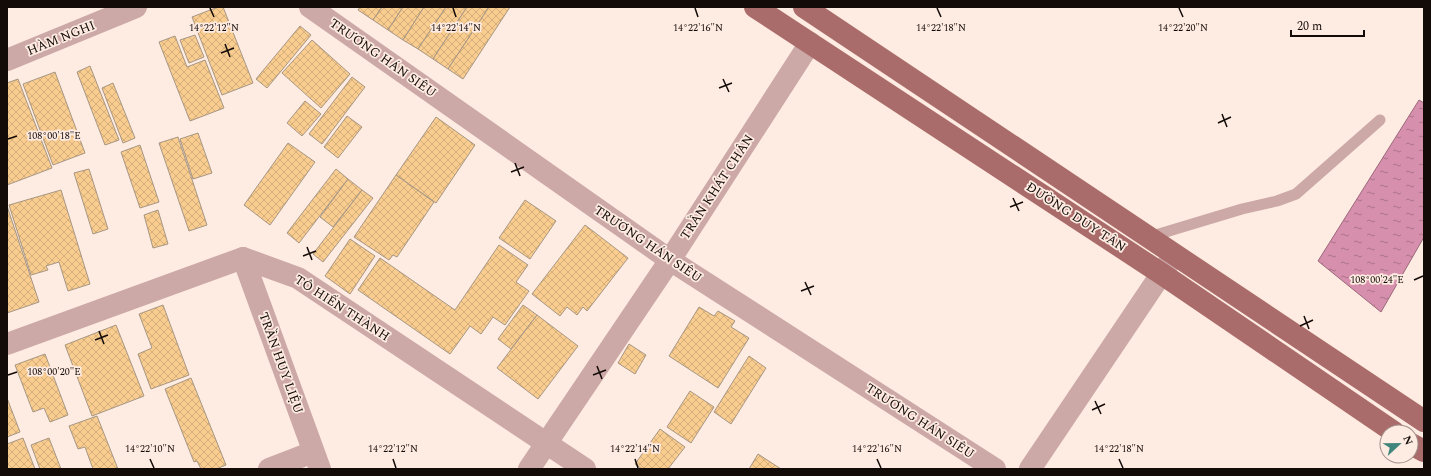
<svg xmlns="http://www.w3.org/2000/svg" width="1431" height="476" font-family="Spectral,serif">
	<style>
		.water { fill: url(#water-ripples); stroke: #9c677b }
		.building { fill: url(#building-cross-hatch); stroke: #a69785 }
		.lines { fill: none; stroke-linecap: round; stroke-linejoin: round }
		.service { stroke: #cca9a7; stroke-width: 11 }
		.minor { stroke: #cca9a7; stroke-width: 22 }
		.primary { stroke: #aa6c6b; stroke-width: 22 }
		.ticks { fill: none; stroke: #130b08; stroke-width: 1.5 }
		.labels { text-anchor: middle; dominant-baseline: central; stroke-width: 3.5; stroke-linejoin: round; paint-order: stroke }
		.street-label { font-size: 13px; fill: #130b08; stroke: #feebe1 }
		.ticks-label { font-size: 10px; text-anchor: middle; fill: #130b08; stroke: #feebe1; stroke-width: 3.5; stroke-linejoin: round; paint-order: stroke }
	</style>
	<defs>
		<pattern id="water-ripples" width="26" height="14" patternUnits="userSpaceOnUse"><rect width="26" height="14" fill="#d68fac"/><path d="M2 4q2-2 4 0t4 0M15 11q2-2 4 0t4 0" fill="none" stroke="#ac738a"/></pattern>
		<pattern id="building-cross-hatch" width="8" height="8" patternUnits="userSpaceOnUse"><rect width="8" height="8" fill="#f9cc8f"/><path d="M0 0l8 8M0 8l8-8" fill="none" stroke="#d5ae7a"/></pattern>
	</defs>
	<rect width="100%" height="100%" fill="#feebe1"/>
	<path class="water" d="M1419,100L1424,103V237L1381,312L1318,261Z"/>
	<g class="building">
		<path d="M218,7H223L253,83L222,95L192,17Z"/>
		<path d="M360,7H382L373,20L358,10Z"/>
		<path d="M382,7H403L388,30L373,20Z"/>
		<path d="M403,7H424L403,40L388,30Z"/>
		<path d="M424,7H446L418,49L403,40Z"/>
		<path d="M446,7H467L433,59L418,49Z"/>
		<path d="M467,7H489L448,69L433,59Z"/>
		<path d="M489,7H510L463,79L448,69Z"/>
		<path d="M300,26L311,35L267,88L256,79Z"/>
		<path d="M195,35L204,57L189,63L180,40Z"/>
		<path d="M175,36L187,67L205,60L224,108L190,121L159,42Z"/>
		<path d="M312,40L350,74L321,108L282,73Z"/>
		<path d="M90,66L119,140L105,145L77,72Z"/>
		<path d="M55,72L85,153L53,165L23,84Z"/>
		<path d="M352,77L365,87L322,144L309,134Z"/>
		<path d="M18,79L52,168L7,185V83Z"/>
		<path d="M113,83L135,138L123,143L102,88Z"/>
		<path d="M305,101L321,114L302,136L287,123Z"/>
		<path d="M347,116L362,127L338,158L324,147Z"/>
		<path d="M436,117L475,145L436,203L396,175Z"/>
		<path d="M198,133L212,173L193,179L180,139Z"/>
		<path d="M178,137L207,225L189,231L159,143Z"/>
		<path d="M288,143L315,162L270,225L244,205Z"/>
		<path d="M140,145L159,202L140,208L121,152Z"/>
		<path d="M89,169L108,229L93,234L74,173Z"/>
		<path d="M336,169L348,179L299,243L287,233Z"/>
		<path d="M396,175L434,202L397,257L393,255L389,260L354,237Z"/>
		<path d="M348,179L362,190L333,227L320,217Z"/>
		<path d="M61,190L90,284L68,291L59,262L46,266L48,270L31,275L9,205Z"/>
		<path d="M362,190L373,198L323,262L313,254Z"/>
		<path d="M525,200L556,221L530,259L499,238Z"/>
		<path d="M7,206L39,302L7,313Z"/>
		<path d="M158,210L168,244L153,248L144,215Z"/>
		<path d="M585,225L628,258L587,311L583,307L577,315L567,307L560,316L532,294Z"/>
		<path d="M350,239L375,256L350,294L325,276Z"/>
		<path d="M499,245L528,265L516,282L529,291L505,325L493,317L481,334L470,326L450,354L358,290L380,258L455,310Z"/>
		<path d="M163,305L189,375L151,389L138,354L152,348L139,314Z"/>
		<path d="M523,305L537,315L511,349L498,339Z"/>
		<path d="M699,307L714,316L718,311L735,321L731,327L749,338L718,388L669,356Z"/>
		<path d="M537,315L578,346L538,399L497,368Z"/>
		<path d="M116,325L144,396L92,416L65,345Z"/>
		<path d="M629,344L646,355L635,374L618,363Z"/>
		<path d="M45,354L68,415L50,422L44,408L33,412L15,365Z"/>
		<path d="M749,356L766,368L731,424L714,412Z"/>
		<path d="M191,378L226,465L216,469H201L197,461L194,462L165,389Z"/>
		<path d="M690,391L714,407L691,443L667,427Z"/>
		<path d="M7,398L20,432L7,437Z"/>
		<path d="M97,416L118,469H93L85,447L78,449L69,426Z"/>
		<path d="M660,429L685,447L668,469H642L635,464Z"/>
		<path d="M23,438L35,469H7V444Z"/>
		<path d="M49,438L61,469H40L31,445Z"/>
		<path d="M758,454L781,469H749Z"/>
	</g>
	<g class="lines">
		<path class="service" d="M1149,237L1242,209L1277,201L1296,194L1380,120"/>
		<g class="minor">
			<path d="M310,7L670,260L995,469"/>
			<path d="M7,60L136,7"/>
			<path d="M243,258L320,469"/>
			<path d="M7,344L243,258L298,278L585,469"/>
			<path d="M269,469L313,452"/>
			<path d="M529,469L670,260L810,43"/>
			<path d="M1030,469L1172,258"/>
		</g>
		<g class="primary">
			<path d="M755,7L1162,274L1394,432"/>
			<path d="M804,7L1424,421"/>
			<path d="M1411,444L1424,451"/>
		</g>
	</g>
	<path class="ticks" d="M210,8L214,17M453,8L456,17M695,8L698,17M937,8L941,17M1179,8L1183,17M225,44L230,57M221,53L234,48M723,79L729,92M719,88L732,83M1222,114L1227,127M1218,123L1231,117M8,139L17,136M515,163L520,176M511,172L524,167M1013,198L1019,211M1010,207L1023,202M307,247L312,260M303,256L316,251M1414,280L1423,276M805,282L811,295M801,291L814,286M1304,316L1309,329M1300,326L1313,320M99,331L104,344M95,340L108,335M597,366L602,379M8,375L17,372M593,375L606,370M1095,401L1101,414M1092,410L1105,404M150,459L154,468M393,459L396,468M635,459L638,468M877,459L881,468M1119,459L1123,468"/>
	<g class="labels">
		<g class="street-label">
			<text transform="translate(61 38) rotate(-22)">HÀM NGHI</text>
			<text transform="translate(383 58) rotate(35)">TRƯƠNG HÁN SIÊU</text>
			<text transform="translate(717 187) rotate(-57)">TRẦN KHÁT CHÂN</text>
			<text transform="translate(1076 217) rotate(33)">ĐƯỜNG DUY TÂN</text>
			<text transform="translate(648 244) rotate(34)">TRƯƠNG HÁN SIÊU</text>
			<text transform="translate(342 308) rotate(33)">TÔ HIẾN THÀNH</text>
			<text transform="translate(281 363) rotate(70)">TRẦN HUY LIỆU</text>
			<text transform="translate(920 421) rotate(33)">TRƯƠNG HÁN SIÊU</text>
		</g>
	</g>
	<g class="ticks-label">
		<text x="214" y="31">14°22'12"N</text>
		<text x="456" y="31">14°22'14"N</text>
		<text x="698" y="31">14°22'16"N</text>
		<text x="941" y="31">14°22'18"N</text>
		<text x="1183" y="31">14°22'20"N</text>
		<text x="54" y="139">108°00'18"E</text>
		<text x="1377" y="283">108°00'24"E</text>
		<text x="54" y="375">108°00'20"E</text>
		<text x="150" y="452">14°22'10"N</text>
		<text x="393" y="452">14°22'12"N</text>
		<text x="635" y="452">14°22'14"N</text>
		<text x="877" y="452">14°22'16"N</text>
		<text x="1119" y="452">14°22'18"N</text>
	</g>
	<rect width="1431" height="476" fill="none" stroke="#130b08" stroke-width="16"/>
	<g transform="translate(1399 444) rotate(68)"><circle r="19" fill="#feebe1" stroke="#a0918a"/>
	<path d="M0-3L7 15L0 10L-7 15Z" fill="#3f857c"/>
	<text y="-6" font-size="11" font-weight="bold" text-anchor="middle" fill="#130b08">N</text>
	</g>
	<path d="M1291 30v6h73v-6" fill="none" stroke="#130b08" stroke-width="2"/>
	<text x="1297" y="30" font-size="12" fill="#130b08" stroke="#feebe1" stroke-width="3" paint-order="stroke">20 m</text>
</svg>
